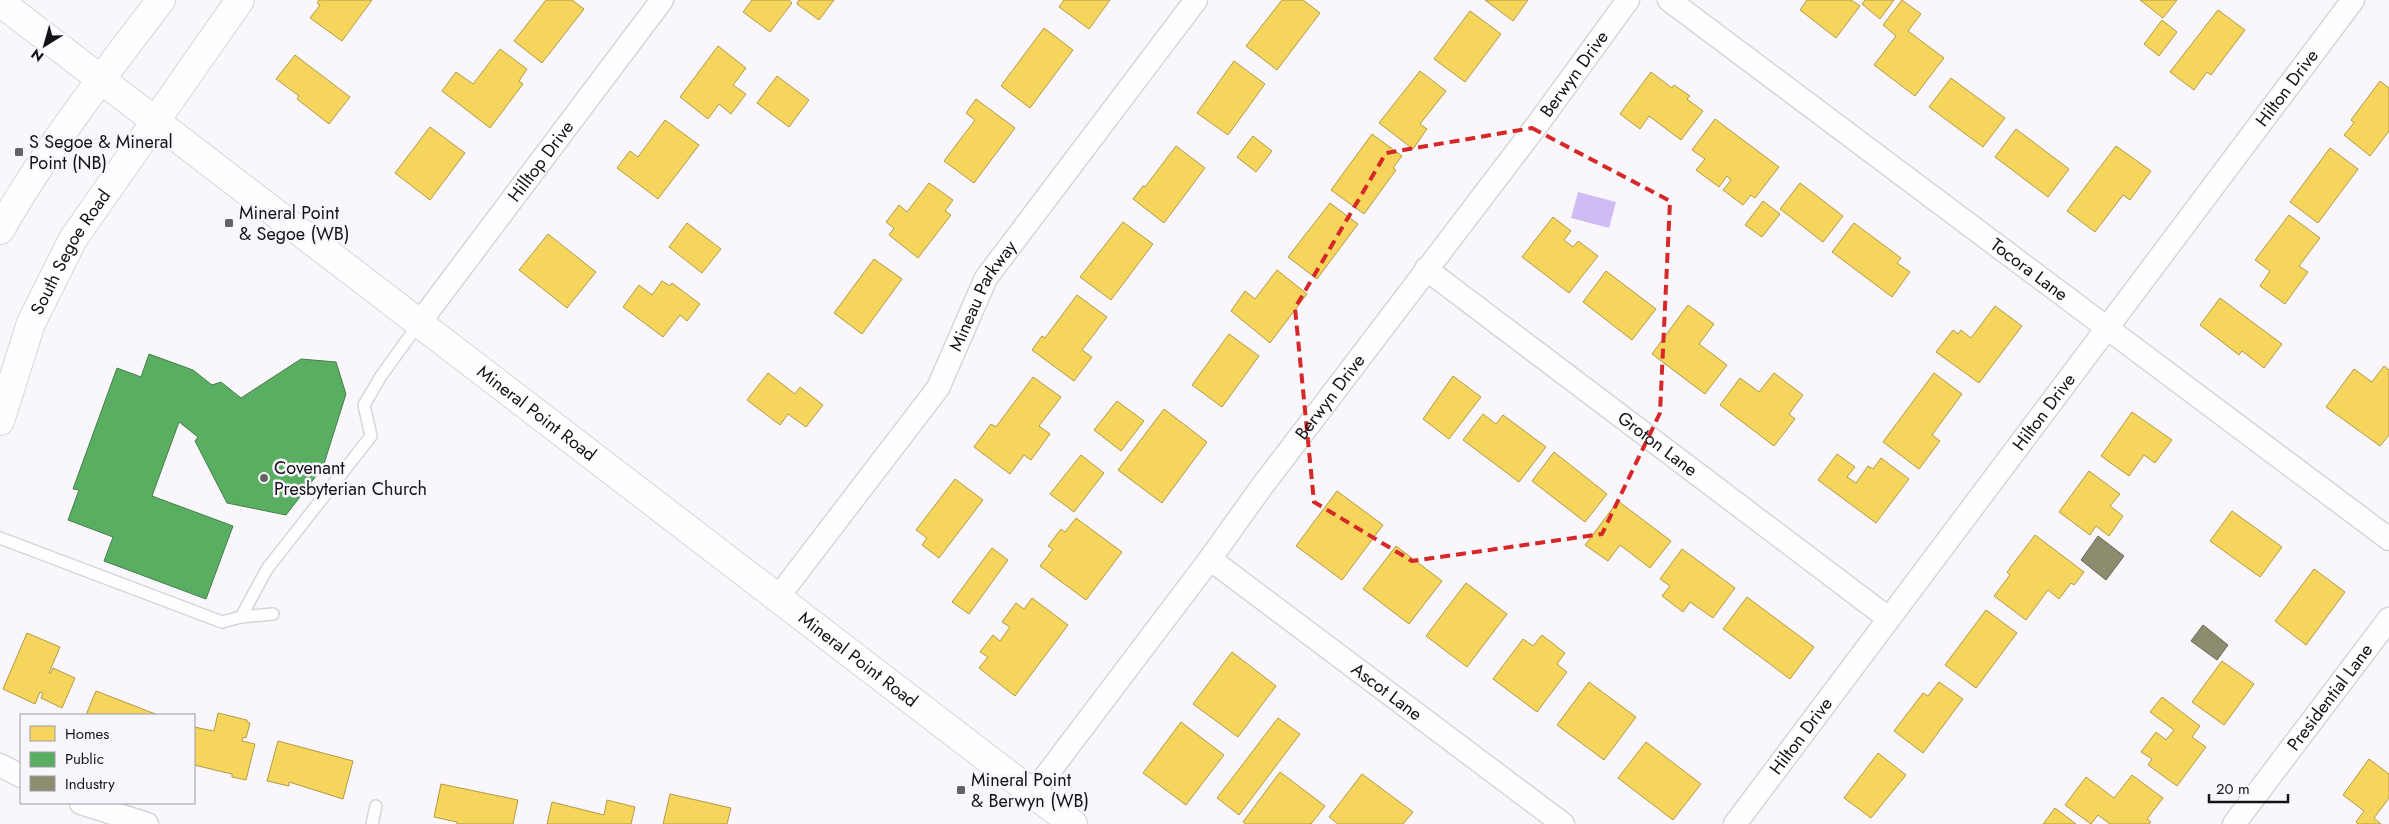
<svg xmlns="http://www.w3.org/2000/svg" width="2389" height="824" font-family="Jost,sans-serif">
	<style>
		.water { fill: #d0bcf4 }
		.homes { fill: #f6d55c; stroke: #b29a47 }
		.public { fill: #5aae61; stroke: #457f4a }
		.industry { fill: #8c8c6e; stroke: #686754 }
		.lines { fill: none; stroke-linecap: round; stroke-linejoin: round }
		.lane-casing { stroke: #d6d5d9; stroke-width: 14 }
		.street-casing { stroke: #d6d5d9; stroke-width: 25 }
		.secondary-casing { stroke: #d6d5d9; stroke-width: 30 }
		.lane { stroke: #fefeff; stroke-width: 11 }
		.street { stroke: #fefeff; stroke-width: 22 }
		.secondary { stroke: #fefeff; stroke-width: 28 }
		.marked { fill: none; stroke: #d62828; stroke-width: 4; stroke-dasharray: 10 6; stroke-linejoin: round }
		.poi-dot { fill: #646266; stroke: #f8f6fd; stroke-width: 2 }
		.labels { text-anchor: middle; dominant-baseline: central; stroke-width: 5; stroke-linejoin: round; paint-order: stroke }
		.street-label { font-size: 18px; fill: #131216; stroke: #f8f6fd }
		.poi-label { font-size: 18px; fill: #131216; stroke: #f8f6fd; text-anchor: start }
	</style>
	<rect width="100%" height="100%" fill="#f9f7fc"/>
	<path class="water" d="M1578,192L1616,202L1609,228L1571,218Z"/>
	<g class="homes">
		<path d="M319,0H372L342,41L310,18L320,5L317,3Z"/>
		<path d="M546,0H572L584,9L542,63L514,41Z"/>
		<path d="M752,0H789L792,3L770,32L743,12Z"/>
		<path d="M799,0H834L819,20L797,4Z"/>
		<path d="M1064,0H1110L1089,29L1059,7Z"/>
		<path d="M1282,0H1303L1320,13L1277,70L1246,46Z"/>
		<path d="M1485,0H1528L1513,21Z"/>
		<path d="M1807,0H1851L1860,6L1836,38L1800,10Z"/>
		<path d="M1865,0H1894L1880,19L1862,4Z"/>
		<path d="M1902,0L1921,14L1908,31L1944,58L1915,96L1874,65L1896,36L1883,25Z"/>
		<path d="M2140,0H2177L2163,18Z"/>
		<path d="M2218,10L2245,30L2211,75L2207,72L2194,90L2170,72Z"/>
		<path d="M1470,11L1501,34L1465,82L1434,59Z"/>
		<path d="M2162,20L2177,32L2159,56L2144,44Z"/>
		<path d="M1044,28L1073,50L1030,108L1001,86Z"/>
		<path d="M718,46L746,68L733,85L746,94L731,114L719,104L708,119L680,97Z"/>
		<path d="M500,49L527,69L519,81L523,84L490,128L442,91L456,72L473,84Z"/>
		<path d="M295,55L350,97L329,124L297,99L299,96L276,79Z"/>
		<path d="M1234,61L1265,84L1228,135L1197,113Z"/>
		<path d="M1420,71L1446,91L1420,124L1427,129L1413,149L1379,123Z"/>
		<path d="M1651,72L1672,88L1674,85L1690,96L1687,99L1703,111L1681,140L1649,116L1640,129L1620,114Z"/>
		<path d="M777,76L809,100L789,127L757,103Z"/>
		<path d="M1951,78L2005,118L1983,147L1929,107Z"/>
		<path d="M2380,81L2389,88V131L2370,156L2344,135L2354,123L2351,120Z"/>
		<path d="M976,99L1015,128L974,183L944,161L975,120L966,113Z"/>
		<path d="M1715,119L1779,167L1755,198L1751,195L1743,205L1723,190L1731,180L1727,176L1719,187L1696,170L1705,159L1692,150Z"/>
		<path d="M665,120L699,145L658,199L617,168L630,151L638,157Z"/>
		<path d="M430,127L465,153L430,200L395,173Z"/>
		<path d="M2016,129L2069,169L2048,197L1995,157Z"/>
		<path d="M1372,134L1402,156L1393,168L1396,170L1364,214L1331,190Z"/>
		<path d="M1253,136L1272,151L1256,172L1237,157Z"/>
		<path d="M1176,146L1205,168L1164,223L1133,199L1143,186L1145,187Z"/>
		<path d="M2116,146L2151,171L2130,200L2123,195L2095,232L2067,211Z"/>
		<path d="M2330,148L2358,169L2318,223L2290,202Z"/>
		<path d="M929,183L953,200L945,211L951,215L918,258L889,235L894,228L886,222L899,205L907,212Z"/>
		<path d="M1800,183L1843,216L1823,242L1780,209Z"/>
		<path d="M1763,201L1780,214L1762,237L1745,225Z"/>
		<path d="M1330,203L1358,224L1317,279L1288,257Z"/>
		<path d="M2289,215L2320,238L2299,266L2308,272L2285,304L2260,286L2270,271L2255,260Z"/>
		<path d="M1553,217L1571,231L1564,240L1573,247L1578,241L1598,256L1569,293L1522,257Z"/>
		<path d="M1123,222L1153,244L1111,300L1080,277Z"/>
		<path d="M687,223L721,249L702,273L669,247Z"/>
		<path d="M1854,223L1901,258L1897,263L1910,272L1892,297L1832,252Z"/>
		<path d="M548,234L596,272L567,308L519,270Z"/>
		<path d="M874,259L902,279L862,334L834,313Z"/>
		<path d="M1277,270L1307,294L1270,343L1231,311L1245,291L1255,299Z"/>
		<path d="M1606,271L1656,309L1632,340L1583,302Z"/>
		<path d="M662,281L670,286L672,283L700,304L687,321L680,315L663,337L623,307L639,285L652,295Z"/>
		<path d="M1077,295L1107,317L1082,350L1092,357L1074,381L1032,350L1042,336L1045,338Z"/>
		<path d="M2220,298L2282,344L2264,368L2242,351L2239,355L2200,325Z"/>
		<path d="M1688,305L1714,324L1699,344L1727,365L1705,394L1652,354Z"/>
		<path d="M1995,306L2022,326L1979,383L1936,352L1953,330L1958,334L1961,330L1971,338Z"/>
		<path d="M1229,334L1259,356L1222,407L1192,385Z"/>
		<path d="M2384,366L2389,370V435L2380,446L2326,407L2354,369L2372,382Z"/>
		<path d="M768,373L795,394L800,387L823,405L806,427L788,414L780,425L747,400Z"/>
		<path d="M1774,373L1803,395L1789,414L1795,419L1774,446L1720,405L1740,378L1759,392Z"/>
		<path d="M1934,373L1962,394L1932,435L1940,441L1919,469L1883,442Z"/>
		<path d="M1453,376L1481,397L1449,439L1423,419Z"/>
		<path d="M1033,377L1061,397L1039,426L1050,434L1031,460L1024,455L1010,474L974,447L991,424L996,427Z"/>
		<path d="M1117,401L1144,421L1121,451L1094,430Z"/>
		<path d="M1164,409L1207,442L1162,503L1118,470Z"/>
		<path d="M2132,412L2172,440L2155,463L2144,455L2129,476L2101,456Z"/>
		<path d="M1483,414L1496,424L1503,415L1546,447L1519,482L1463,440Z"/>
		<path d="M1554,452L1607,494L1585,522L1532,481Z"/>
		<path d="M1837,454L1855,467L1847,477L1856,483L1868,466L1873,469L1881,458L1909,479L1876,523L1818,480Z"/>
		<path d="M1081,455L1104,473L1074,512L1050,494Z"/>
		<path d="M2089,471L2120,494L2110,506L2123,516L2109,536L2096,526L2090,535L2059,512Z"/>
		<path d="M955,479L983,500L939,558L922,545L927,538L916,530Z"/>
		<path d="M1337,491L1383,525L1342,580L1296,546Z"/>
		<path d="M1618,501L1671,541L1650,568L1620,545L1608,561L1585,545Z"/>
		<path d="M2232,511L2282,547L2260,577L2210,541Z"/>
		<path d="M1076,518L1122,552L1086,600L1040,566L1053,549L1048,546L1061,529L1065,532Z"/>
		<path d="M2035,535L2084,572L2074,585L2071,583L2059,599L2048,590L2026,620L1994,596L2010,575L2007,572Z"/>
		<path d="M1396,546L1442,581L1409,624L1363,589Z"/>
		<path d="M992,548L1008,560L969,614L952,602Z"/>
		<path d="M1682,549L1735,588L1713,618L1690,602L1683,612L1662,596L1670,586L1660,579Z"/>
		<path d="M2314,569L2345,592L2306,645L2275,621Z"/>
		<path d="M1466,583L1507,614L1467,667L1426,636Z"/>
		<path d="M1747,597L1814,647L1790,679L1723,629Z"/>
		<path d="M1032,598L1068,625L1015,696L979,668L988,657L980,652L993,635L1000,641L1010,627L1002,622L1016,603L1024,609Z"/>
		<path d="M1986,610L2017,633L1976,688L1945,665Z"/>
		<path d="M27,633L60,647L49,673H51L53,668L75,678L62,708L41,698L43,693L40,692L35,704L3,689Z"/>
		<path d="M1542,635L1565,653L1557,664L1567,672L1537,712L1493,679L1523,639L1533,646Z"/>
		<path d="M1232,652L1276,686L1238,737L1193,704Z"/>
		<path d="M2222,661L2254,684L2224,725L2192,702Z"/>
		<path d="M1589,682L1636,717L1604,760L1557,725Z"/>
		<path d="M1939,682L1963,699L1923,753L1894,731L1923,693L1928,696Z"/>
		<path d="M96,691L158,715H86Z"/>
		<path d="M2162,697L2200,726L2192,737L2206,747L2177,786L2148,765L2152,759L2141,752L2156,732L2166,740L2174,730L2150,712Z"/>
		<path d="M218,713L247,720V722L250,723L246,738L243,737L242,741L255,744L246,780L232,777V774L194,765V727L214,731Z"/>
		<path d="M1278,718L1300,734L1239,815L1217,798Z"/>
		<path d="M1181,722L1224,755L1186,805L1143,773Z"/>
		<path d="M278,741L353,761L343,799L289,782V786L267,781Z"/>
		<path d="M1646,742L1701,784L1673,820L1618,778Z"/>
		<path d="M1878,753L1906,775L1871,818L1844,798Z"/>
		<path d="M2369,759L2389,774V798L2374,818L2381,824H2358L2356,822L2364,811L2343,795Z"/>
		<path d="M1280,772L1325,806L1311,824H1246L1243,822Z"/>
		<path d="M1362,774L1413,812L1403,824H1338L1329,817Z"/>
		<path d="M2132,775L2163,798L2147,819L2151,822L2149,824H2110L2098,815L2091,824L2065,805L2086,777L2114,798Z"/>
		<path d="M441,784L518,800L513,824H457V822L434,817Z"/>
		<path d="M670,794L731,808L727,824H663Z"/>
		<path d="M607,800L635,807L631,824H547L552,802L604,815Z"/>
		<path d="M2055,808L2076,824H2043Z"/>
	</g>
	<path class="public" d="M149,354L193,370L212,385L221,382L241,398L301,359L336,362L346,394L323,467L286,515L227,503L195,441L198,437L179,422L152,496L233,526L206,599L104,561L113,537L68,520L79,490L73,489L117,368L141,377Z"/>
	<g class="industry">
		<path d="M2098,536L2124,556L2106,580L2081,560Z"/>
		<path d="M2203,625L2228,645L2217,660L2191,641Z"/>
	</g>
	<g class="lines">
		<g class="lane-casing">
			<g id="lane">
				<path d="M0,538L222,622L241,617L273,614"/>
				<path d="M241,617L267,569L371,436L364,405L381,376L420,322"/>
				<path d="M372,824L376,806"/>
			</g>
		</g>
		<g class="street-casing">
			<g id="street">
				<path id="s1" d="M1669,0L2389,539"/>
				<path id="s2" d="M1426,269L1888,618"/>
				<path id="s3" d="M420,322L662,0"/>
				<path id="s4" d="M1210,559L1563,824"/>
				<path id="s5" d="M778,597L938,388L986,278L1196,0"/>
				<path d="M0,765L21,776"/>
				<path id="s6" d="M1033,793L1210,559L1260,489L1540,121L1628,0"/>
				<path d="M81,803L147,824"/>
				<path id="s7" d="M1735,824L2353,0"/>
				<path id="s8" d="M2234,824L2389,619"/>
			</g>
		</g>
		<g class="secondary-casing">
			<g id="secondary">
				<path id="s9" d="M0,2L1073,824"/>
				<path d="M0,230C45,151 105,73 161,0"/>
				<path id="s10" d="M0,421L31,323L73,239L240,0"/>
			</g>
		</g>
		<use href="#lane" class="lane"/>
		<use href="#street" class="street"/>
		<use href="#secondary" class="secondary"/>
	</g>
	<path class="marked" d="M1532,128L1670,201L1660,413L1602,534L1412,561L1314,502L1295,308L1386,153Z"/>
	<g class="poi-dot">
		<rect x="14" y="147" width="10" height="10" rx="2.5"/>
		<rect x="224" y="218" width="10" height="10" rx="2.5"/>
		<circle cx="264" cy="478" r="5"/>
		<rect x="956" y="785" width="10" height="10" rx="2.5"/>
	</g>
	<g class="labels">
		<g class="street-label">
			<text stroke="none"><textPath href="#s6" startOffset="900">Berwyn Drive</textPath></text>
			<text stroke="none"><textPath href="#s7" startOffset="920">Hilton Drive</textPath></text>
			<text stroke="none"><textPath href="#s3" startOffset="201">Hilltop Drive</textPath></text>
			<text stroke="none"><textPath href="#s10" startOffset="184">South Segoe Road</textPath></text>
			<text stroke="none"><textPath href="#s1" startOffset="450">Tocora Lane</textPath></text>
			<text stroke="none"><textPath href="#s5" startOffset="366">Mineau Parkway</textPath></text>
			<text stroke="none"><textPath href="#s6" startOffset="495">Berwyn Drive</textPath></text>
			<text stroke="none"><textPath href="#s9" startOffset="676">Mineral Point Road</textPath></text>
			<text stroke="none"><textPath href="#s7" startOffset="515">Hilton Drive</textPath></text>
			<text stroke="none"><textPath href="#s2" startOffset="290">Groton Lane</textPath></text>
			<text stroke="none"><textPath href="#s9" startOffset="1081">Mineral Point Road</textPath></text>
			<text stroke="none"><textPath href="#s4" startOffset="221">Ascot Lane</textPath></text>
			<text stroke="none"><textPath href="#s8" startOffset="159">Presidential Lane</textPath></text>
			<text stroke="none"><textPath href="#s7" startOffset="110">Hilton Drive</textPath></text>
		</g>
		<g class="poi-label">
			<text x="29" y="142">S Segoe &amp; Mineral<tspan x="29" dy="21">Point (NB)</tspan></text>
			<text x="239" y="213">Mineral Point<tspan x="239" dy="21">&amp; Segoe (WB)</tspan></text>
			<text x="274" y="468">Covenant<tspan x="274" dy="21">Presbyterian Church</tspan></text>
			<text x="971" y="780">Mineral Point<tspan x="971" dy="21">&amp; Berwyn (WB)</tspan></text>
		</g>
	</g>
	<rect x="20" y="714" width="175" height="90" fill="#f8f6fd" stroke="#9c9ba1"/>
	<rect x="30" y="726" width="25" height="15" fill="#f6d55c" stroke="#9c9ba1"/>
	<text x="65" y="739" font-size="15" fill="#131216">Homes</text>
	<rect x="30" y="752" width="25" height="15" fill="#5aae61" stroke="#9c9ba1"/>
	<text x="65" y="764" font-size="15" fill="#131216">Public</text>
	<rect x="30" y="776" width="25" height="15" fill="#8c8c6e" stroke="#9c9ba1"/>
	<text x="65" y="789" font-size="15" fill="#131216">Industry</text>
	<g transform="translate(45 45) rotate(217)" stroke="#f8f6fd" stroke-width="4" paint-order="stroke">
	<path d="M0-4L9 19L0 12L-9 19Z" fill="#131216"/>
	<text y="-8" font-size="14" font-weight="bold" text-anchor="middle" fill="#131216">N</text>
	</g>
	<path d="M2209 794v8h79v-8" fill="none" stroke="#131216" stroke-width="2.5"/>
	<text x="2216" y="794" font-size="15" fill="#131216" stroke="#f8f6fd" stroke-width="4" paint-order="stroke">20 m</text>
</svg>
